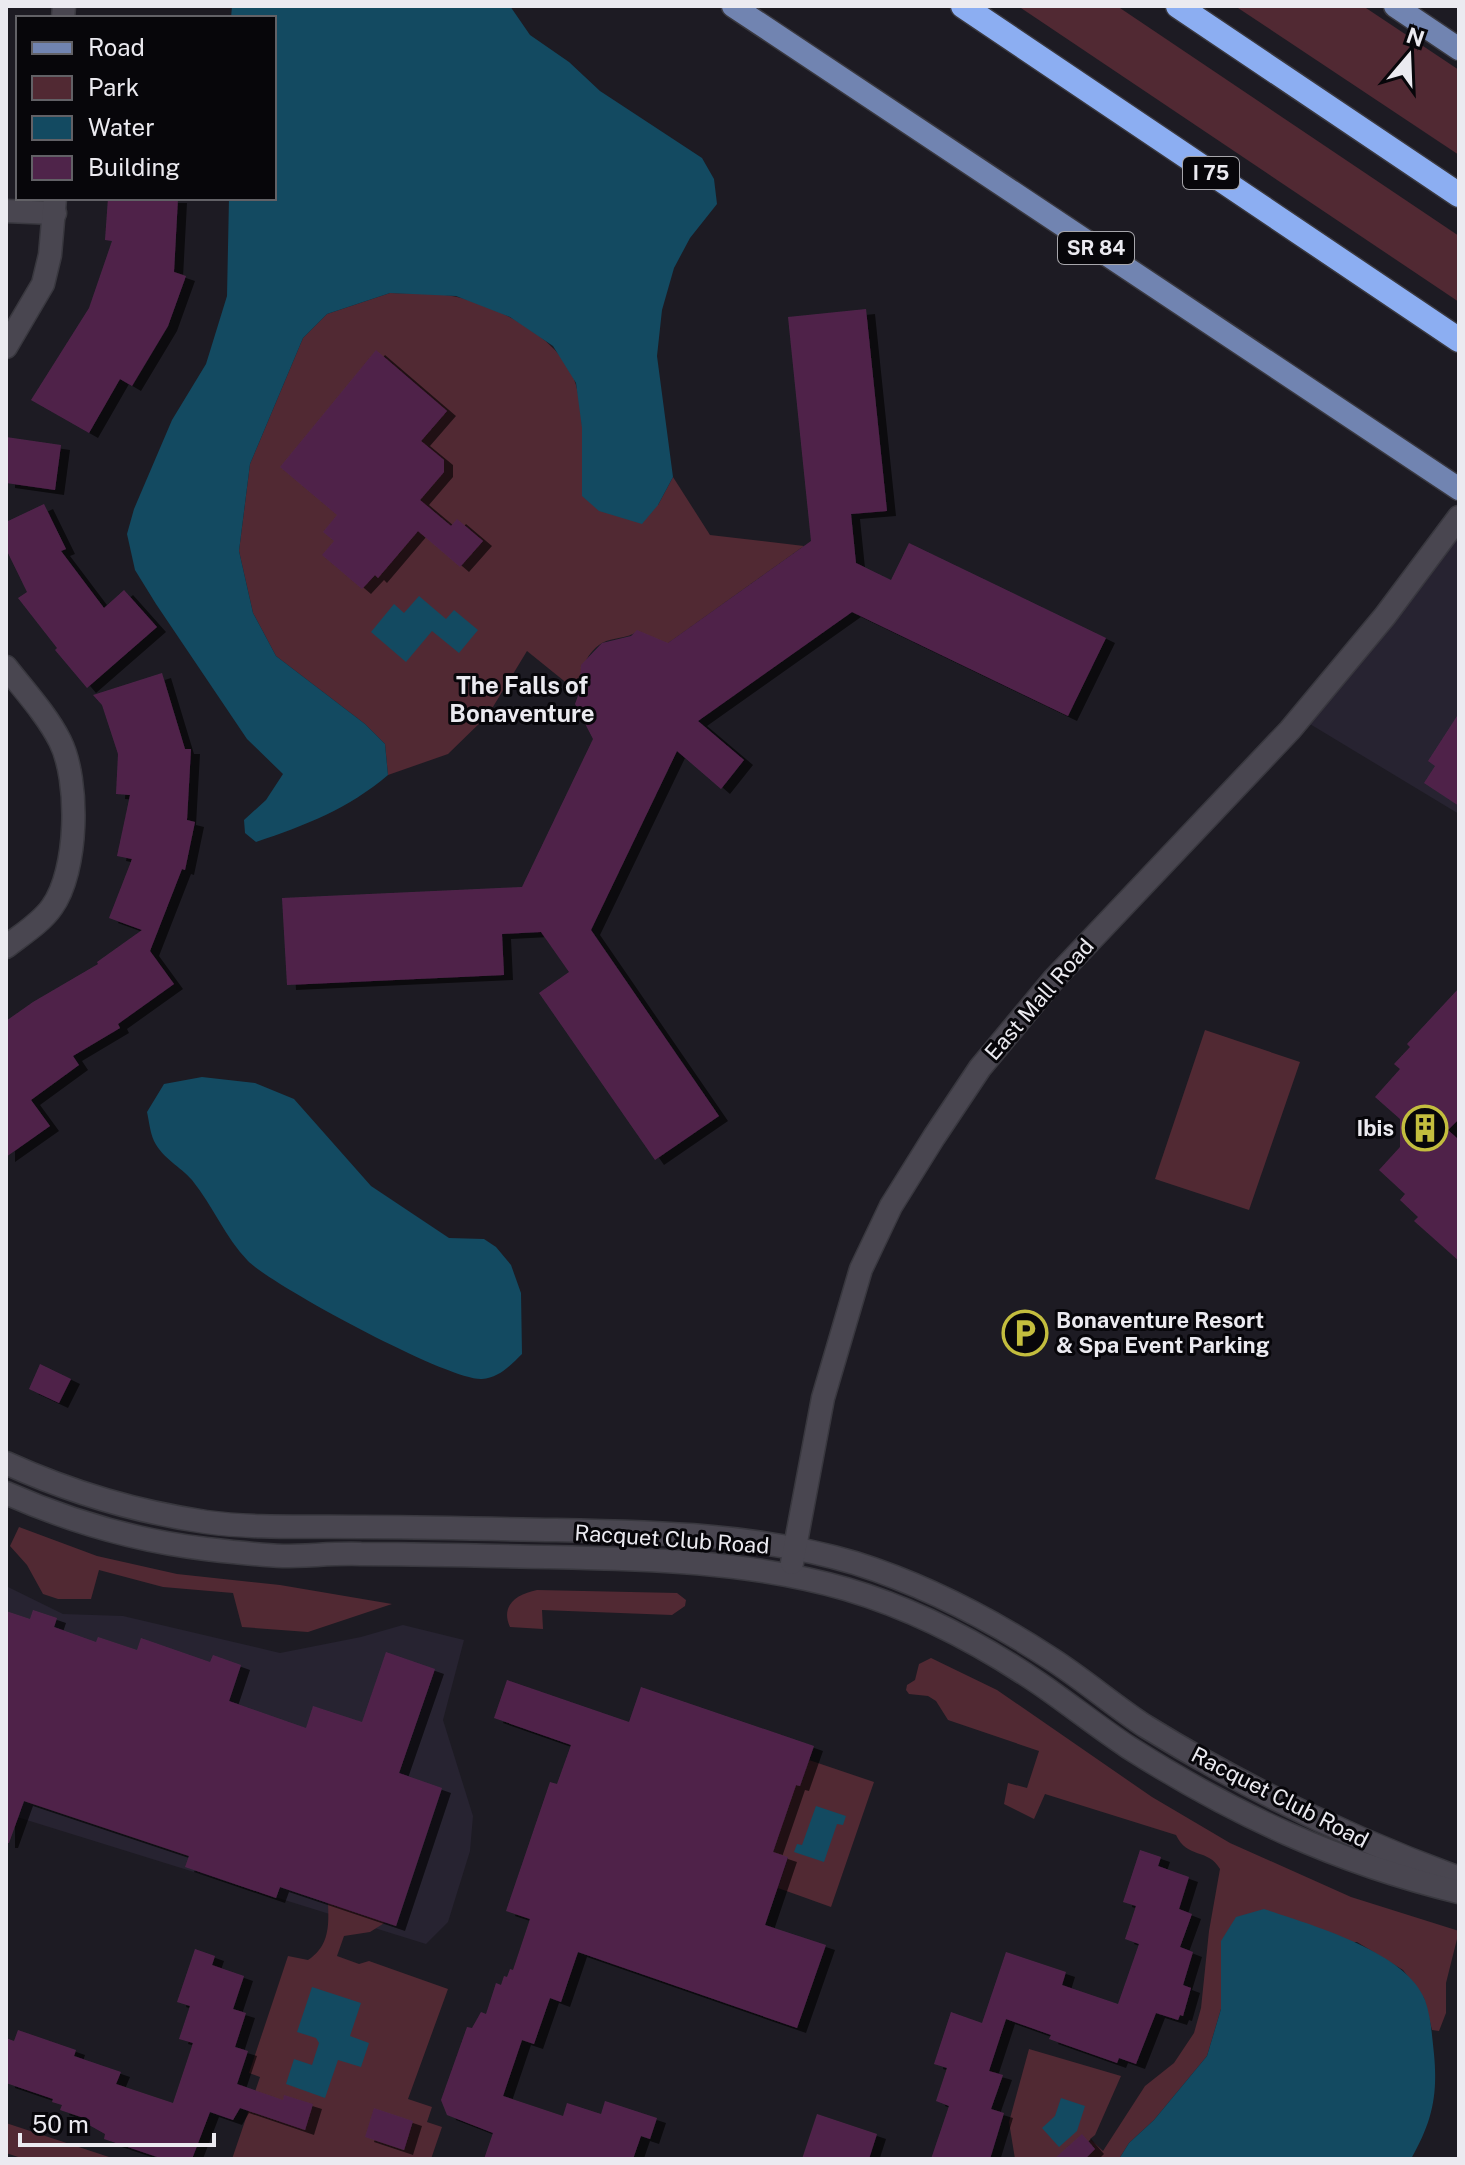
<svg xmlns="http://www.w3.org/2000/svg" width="1465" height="2165" font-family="'Public Sans',sans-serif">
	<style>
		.built { fill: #272331 }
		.green { fill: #512933 }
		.water { fill: #134a61 }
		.building { fill: #4f244a; filter: url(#shadow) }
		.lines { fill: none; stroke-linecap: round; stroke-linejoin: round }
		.minor-casing { stroke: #39383f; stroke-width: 25 }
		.tertiary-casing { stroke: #39383f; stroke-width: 25 }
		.primary-casing { stroke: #39383f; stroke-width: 25 }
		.motorway-casing { stroke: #39383f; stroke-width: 27 }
		.minor { stroke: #494650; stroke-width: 22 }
		.tertiary { stroke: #494650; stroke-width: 22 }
		.primary { stroke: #7184b1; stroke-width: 22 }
		.motorway { stroke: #8caef2; stroke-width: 24 }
		.labels { text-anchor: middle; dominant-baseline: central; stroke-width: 6; stroke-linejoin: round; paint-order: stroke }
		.shield { fill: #07060a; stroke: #a7a6ab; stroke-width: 2 }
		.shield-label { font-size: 20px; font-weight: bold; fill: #ebeaf0 }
		.street-label { font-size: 22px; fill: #ebeaf0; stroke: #07060a }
		.poi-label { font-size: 22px; font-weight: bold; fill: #ebeaf0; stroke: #07060a; text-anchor: end }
		.neighbourhood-label { font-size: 24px; font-weight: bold; fill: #ebeaf0; stroke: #07060a }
	</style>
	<defs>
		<filter id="shadow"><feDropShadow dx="9" dy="5" stdDeviation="0" flood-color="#0009"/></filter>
	</defs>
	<rect width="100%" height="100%" fill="#1d1b23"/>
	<g class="built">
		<path d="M1459,517V814L1300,718Z"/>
		<path d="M6,1586L63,1614L123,1616L280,1653L361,1637L403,1625L464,1640L443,1720L473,1816L470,1851L448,1922L426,1944L17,1817L6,1847Z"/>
	</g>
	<g class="green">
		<path d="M1018,6H1117L1459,236V302Z"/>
		<path d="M1235,6H1363L1459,70V155Z"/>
		<path d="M390,293C411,294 437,292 457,297C500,307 564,340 576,385C585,420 583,460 582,495L658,505L673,477L710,535L804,546L660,649L638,631C627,639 613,637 602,643C583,655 581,674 579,693L527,651L488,715L448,754L388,775L385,744L365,724L276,656L253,613L239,551L250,464L303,338L327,314Z"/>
		<path d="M1205,1030L1300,1062L1249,1210L1155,1179Z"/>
		<path d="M19,1527L97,1556L177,1574L280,1585L392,1604L308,1632L242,1627L233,1593L163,1587L99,1570L91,1599H58L43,1594L27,1565L10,1546Z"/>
		<path d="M537,1590L677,1593L686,1600L685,1606L672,1615L542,1610L543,1629L510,1627C500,1605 517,1594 537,1590Z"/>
		<path d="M931,1658L997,1690L1152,1797L1230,1843L1351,1897L1459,1931L1446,1983V2013L1439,2031L1432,2030L1424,1998L1403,1970L1357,1942L1221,1941V2009L1207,2056L1154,2120L1129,2143L1119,2159H1015L1009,2122L1029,2049L1121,2076L1095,2135L1090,2139L1103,2151L1145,2086L1174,2063L1194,2033L1201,2008L1209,1931L1220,1869C1208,1848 1187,1859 1176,1835L1045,1794L1034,1819L1004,1804L1008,1783L1027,1788L1039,1751L948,1720L936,1701L928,1696L909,1694L906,1690L907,1685L915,1680L919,1664Z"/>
		<path d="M809,1760L874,1782L831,1907L778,1888L788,1858L773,1852L790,1802L786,1781L800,1786Z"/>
		<path d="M328,1903L386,1922L370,1932L344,1936L337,1956L359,1964L369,1961L448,1989L408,2099L432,2107L427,2122L442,2127L431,2159H232L260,2077L249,2073L288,1956L308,1960C329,1946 329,1927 328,1903Z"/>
		<path d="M6,2123L115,2159H24L6,2153Z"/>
	</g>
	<g class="water">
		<path d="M232,6H510L530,35L569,62L600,91L702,158L714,179L717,204L690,238L674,268L662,310L657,356L673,477L658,505L642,524L599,511L582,496V428L576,383L553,346L510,317L456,296L390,293L327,314L303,338L250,464L239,551L253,613L276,656L365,724L385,744L388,775C348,809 306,825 256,842L245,833L244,820L266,800L283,774L247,739L156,604L135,570L127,534L134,509L172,420L206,364L227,296L229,198H274V18H231Z"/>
		<path d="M419,596L446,619L454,610L478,630L459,653L432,631L406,662L371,632L394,604L404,613Z"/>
		<path d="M202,1077L255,1083L294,1099L371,1186L449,1238L484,1239L496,1247L511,1265L521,1293L522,1354C511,1365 499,1378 482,1379C449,1381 273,1286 248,1261C225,1237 213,1206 192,1180C180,1166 163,1159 154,1141C150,1132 149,1121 147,1112L164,1084Z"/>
		<path d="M816,1806L846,1816L843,1825L837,1824L824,1862L794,1852L797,1844L802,1845Z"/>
		<path d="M1264,1909C1310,1925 1406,1951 1425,2000C1431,2017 1432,2036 1434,2054C1438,2096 1432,2122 1411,2159H1119L1129,2143L1154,2120L1207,2056L1221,2009V1941L1236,1917Z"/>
		<path d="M312,1987L361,2003L350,2036L369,2043L361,2067L338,2060L325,2098L286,2084L294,2059L312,2065L319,2043L316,2038L297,2032Z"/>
		<path d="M1061,2098L1085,2106L1077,2131L1059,2147L1042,2128L1055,2116Z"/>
	</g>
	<g class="building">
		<path d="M108,198H178L174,272L186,276L168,326L132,386L120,379L89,433L31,400L89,308L112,241L105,240Z"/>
		<path d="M866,309L887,511L851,514L856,563L891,580L909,543L1106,638L1068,716L852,612L698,721L744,760L721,789L677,751L591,930L719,1116L655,1160L539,993L569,972L541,932L502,934L504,975L287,985L282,898L522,887L593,739L575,704L579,693L581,665L602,643L631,636L637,630L668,643L811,541L788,317Z"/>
		<path d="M376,350L447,411L421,441L444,460V472L420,500L451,526L457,519L483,541L460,567L418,531L378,578L375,575L362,589L322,555L334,541L323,532L337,515L280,467Z"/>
		<path d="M6,437L61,445L55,490L6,483Z"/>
		<path d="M44,504L66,549L61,551L104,608L124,590L157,627L87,688L55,650L57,648L18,598L27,592L6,549V522Z"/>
		<path d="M162,673L185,749H191L187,820L195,822L185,870L182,869L150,951L174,984L118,1024L120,1028L73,1056L79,1065L31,1100L50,1126L6,1157V1021L33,1002L98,964L97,962L142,930L109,918L132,859L117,856L130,795L116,794L118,754L102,705L93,695Z"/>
		<path d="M1459,713V806L1424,783L1435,766L1428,761Z"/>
		<path d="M1459,988V1119L1448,1130L1459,1140V1261L1414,1221L1418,1217L1400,1200L1405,1194L1379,1170L1400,1147V1119L1375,1097L1400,1069L1394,1064L1410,1047L1407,1044Z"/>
		<path d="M40,1364L71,1379L59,1403L29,1389Z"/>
		<path d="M33,1610L57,1618L54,1627L96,1642L98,1637L137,1650L141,1638L210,1662L213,1655L241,1665L229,1701L306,1728L313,1706L362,1722L386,1652L435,1669L399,1773L442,1788L396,1926L280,1887L276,1898L185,1867L189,1856L24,1801L9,1843H6V1611L30,1619Z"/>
		<path d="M507,1680L629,1722L641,1687L814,1746L800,1786L796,1785L773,1852L788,1857L765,1925L826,1945L797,2028L578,1952L561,2002L550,1998L534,2044L522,2040L503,2096L563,2116L567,2103L601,2114L605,2101L657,2118L650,2139L641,2136L633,2159H484L493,2133L447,2115L441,2100L467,2027L472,2028L481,2012L486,2014L496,1983L501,1985L504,1976L507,1977L510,1969L513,1970L530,1919L506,1911L550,1782L557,1784L571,1745L494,1718Z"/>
		<path d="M1140,1850L1161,1857L1158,1866L1189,1877L1179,1909L1192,1914L1180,1947L1193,1952L1183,1985L1191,1988L1183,2016L1180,2015L1178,2020L1156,2013L1136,2064L1119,2058L1117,2063L1049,2039L1051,2035L1006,2019L989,2071L1003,2075L991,2109L1004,2113L990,2159H931L949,2106L936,2101L947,2068L934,2064L951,2012L982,2023L1006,1952L1066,1972L1062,1985L1118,2004L1139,1944L1125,1939L1136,1906L1123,1902Z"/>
		<path d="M195,1949L215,1956L212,1965L244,1976L233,2009L246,2013L235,2047L248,2051L237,2084L283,2100L284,2095L313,2104L305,2130L240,2108L233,2120L210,2112L192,2159H163L104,2139L105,2134L89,2125L90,2120L60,2110L62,2105L52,2102L53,2099L6,2083V2038L14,2041L18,2030L76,2050L74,2056L121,2072L116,2084L173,2103L193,2043L179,2039L190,2006L177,2002Z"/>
		<path d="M374,2108L413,2121L404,2150L365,2137Z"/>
		<path d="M817,2114L877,2134L869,2159H802Z"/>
		<path d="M1082,2134L1095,2149L1085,2159H1054Z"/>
	</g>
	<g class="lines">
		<g class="minor-casing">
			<g id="minor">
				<path d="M63,18L64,6"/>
				<path d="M6,211L55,213"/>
				<path d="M6,347L43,284L50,255L55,198"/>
				<path d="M6,667C24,690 47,715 60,741C80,781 78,871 52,907C41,923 21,935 6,947"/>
			</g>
		</g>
		<g class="tertiary-casing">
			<g id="tertiary">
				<path d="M6,1463C70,1492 137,1512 206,1522C258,1529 309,1526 361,1527C426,1527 491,1529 555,1530C655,1532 759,1534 855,1563C925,1585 990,1619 1050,1658C1083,1679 1113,1705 1145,1726C1244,1787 1350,1838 1459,1878"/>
				<path d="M6,1493C69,1521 138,1541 206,1549C232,1552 258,1555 283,1556C309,1556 335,1553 361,1554C423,1554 485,1556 547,1557C646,1559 749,1561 846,1589C914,1609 981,1644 1040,1684C1069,1704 1098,1727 1128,1747C1233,1814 1338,1863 1459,1892"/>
				<path d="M792,1563L823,1398L861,1269L891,1206L934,1137L980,1068L1054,979L1290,730L1385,616L1459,517"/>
			</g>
		</g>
		<g class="primary-casing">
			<g id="primary">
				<path d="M733,6L1459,489"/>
				<path d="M1395,6L1459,49"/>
			</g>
		</g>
		<g class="motorway-casing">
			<g id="motorway">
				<path d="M963,6L1459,340"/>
				<path d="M1178,6L1459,195"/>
			</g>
		</g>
		<use href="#minor" class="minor"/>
		<use href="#tertiary" class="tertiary"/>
		<use href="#primary" class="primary"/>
		<use href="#motorway" class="motorway"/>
	</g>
	<defs>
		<g id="building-ring" transform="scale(2.3)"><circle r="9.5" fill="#07060a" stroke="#c3bd3e" stroke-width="1.5"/><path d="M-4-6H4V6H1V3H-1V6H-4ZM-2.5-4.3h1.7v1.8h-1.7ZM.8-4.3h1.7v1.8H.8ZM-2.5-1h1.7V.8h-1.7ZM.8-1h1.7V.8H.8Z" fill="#c3bd3e"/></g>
		<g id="parking-ring" transform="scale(2.3)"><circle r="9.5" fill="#07060a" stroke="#c3bd3e" stroke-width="1.5"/><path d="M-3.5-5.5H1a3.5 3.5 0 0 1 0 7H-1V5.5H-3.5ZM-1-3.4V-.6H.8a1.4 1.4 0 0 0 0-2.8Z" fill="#c3bd3e"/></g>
	</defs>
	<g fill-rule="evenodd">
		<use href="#building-ring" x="1425" y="1128"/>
		<use href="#parking-ring" x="1025" y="1333"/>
	</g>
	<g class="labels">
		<g class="shield">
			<rect x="1183" y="157" width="56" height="32" rx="6"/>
			<rect x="1058" y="232" width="76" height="32" rx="6"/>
		</g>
		<g class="shield-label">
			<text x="1211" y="173">I 75</text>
			<text x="1096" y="248">SR 84</text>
		</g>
		<g class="street-label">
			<text transform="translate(1039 999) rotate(-49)">East Mall Road</text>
			<text transform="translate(672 1539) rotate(4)">Racquet Club Road</text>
			<text transform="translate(1280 1797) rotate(27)">Racquet Club Road</text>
		</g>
		<g class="poi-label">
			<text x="1394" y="1128">Ibis</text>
			<text x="1056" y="1320" text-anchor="start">Bonaventure Resort<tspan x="1056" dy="25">&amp; Spa Event Parking</tspan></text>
		</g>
		<g class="neighbourhood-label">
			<text x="522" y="685">The Falls of<tspan x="522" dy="28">Bonaventure</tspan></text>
		</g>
	</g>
	<rect width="1465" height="2165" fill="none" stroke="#ebeaf0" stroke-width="16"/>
	<rect x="16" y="16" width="260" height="184" fill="#07060a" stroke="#626166" stroke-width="2"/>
	<rect x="32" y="42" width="40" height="12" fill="#7184b1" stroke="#626166" stroke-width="2"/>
	<text x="88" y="56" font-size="24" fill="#ebeaf0">Road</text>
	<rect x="32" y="76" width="40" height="24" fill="#512933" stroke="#626166" stroke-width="2"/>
	<text x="88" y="96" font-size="24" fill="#ebeaf0">Park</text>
	<rect x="32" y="116" width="40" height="24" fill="#134a61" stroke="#626166" stroke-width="2"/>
	<text x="88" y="136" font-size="24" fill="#ebeaf0">Water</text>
	<rect x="32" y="156" width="40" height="24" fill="#4f244a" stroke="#626166" stroke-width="2"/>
	<text x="88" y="176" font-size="24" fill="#ebeaf0">Building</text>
	<g transform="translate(1409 56) rotate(19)" stroke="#07060a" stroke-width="6" paint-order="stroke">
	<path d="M0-6L14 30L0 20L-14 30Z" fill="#ebeaf0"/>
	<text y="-12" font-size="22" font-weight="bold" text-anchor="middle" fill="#ebeaf0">N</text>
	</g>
	<path d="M20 2133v12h194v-12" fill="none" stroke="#ebeaf0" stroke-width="4"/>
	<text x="32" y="2133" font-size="24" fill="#ebeaf0" stroke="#07060a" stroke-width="6" paint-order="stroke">50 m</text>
</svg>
